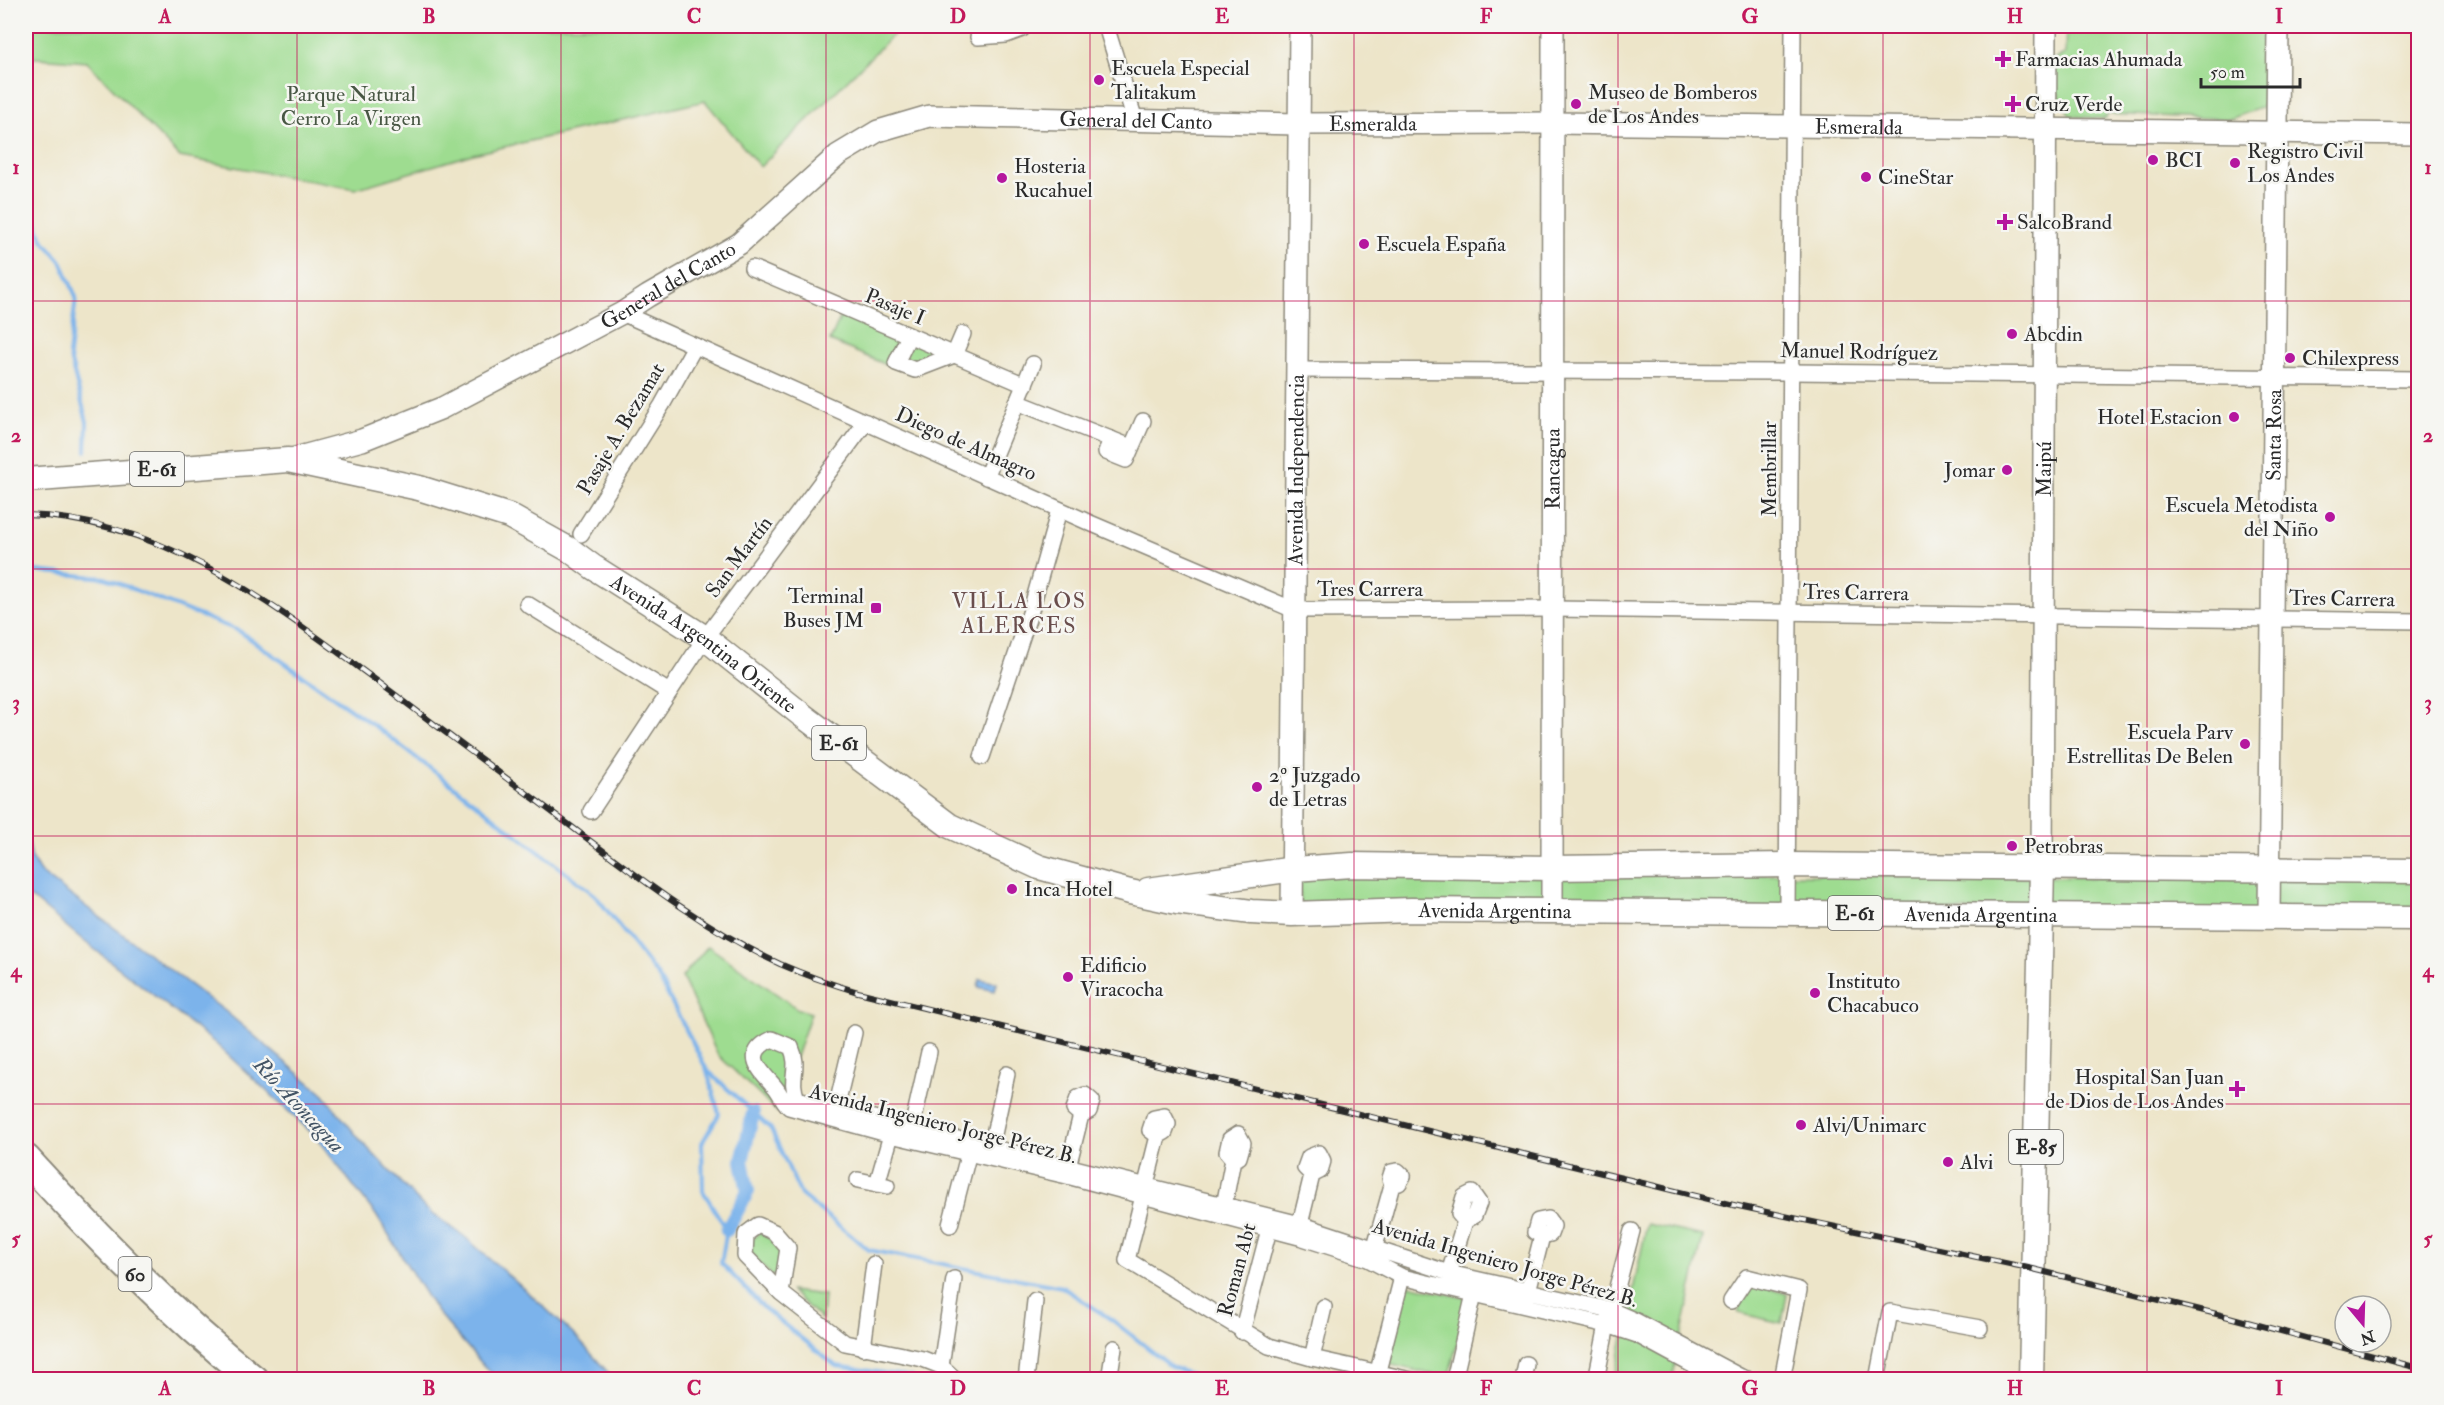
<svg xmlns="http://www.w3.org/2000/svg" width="2444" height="1405" font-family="'IM FELL Double Pica',serif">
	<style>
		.green { fill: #9edc90; stroke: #64845e; stroke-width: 1.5 }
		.water { fill: #7cb3eb; stroke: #546f8b; stroke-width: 1.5 }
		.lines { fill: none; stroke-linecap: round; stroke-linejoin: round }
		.stream { stroke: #7cb3eb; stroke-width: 4 }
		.canal { stroke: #7cb3eb; stroke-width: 14 }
		.street-casing { stroke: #8c887a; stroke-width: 18 }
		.secondary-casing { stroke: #8c887a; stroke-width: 24 }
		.primary-casing { stroke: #8c887a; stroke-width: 27 }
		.highway-casing { stroke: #8c887a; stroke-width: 32 }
		.street { stroke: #fff; stroke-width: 15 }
		.secondary { stroke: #fff; stroke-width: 21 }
		.primary { stroke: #fff; stroke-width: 24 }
		.highway { stroke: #fff; stroke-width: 28 }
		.rail-casing { stroke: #2b2b2b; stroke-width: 6 }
		.rail { stroke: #f6f6f2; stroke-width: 4; stroke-dasharray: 11; stroke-linecap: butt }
		.grid { fill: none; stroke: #c2185b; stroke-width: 1.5; stroke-opacity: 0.55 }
		.poi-dot { fill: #b5179e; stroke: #f6f6f2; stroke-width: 2 }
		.labels { text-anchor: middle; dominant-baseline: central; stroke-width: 5; stroke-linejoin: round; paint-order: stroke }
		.shield { fill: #f6f6f2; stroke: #686867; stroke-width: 1.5 }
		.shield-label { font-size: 20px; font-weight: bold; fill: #2b2b2b }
		.poi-label { font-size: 21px; fill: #2b2b2b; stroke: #f6f6f2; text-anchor: start }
		.park-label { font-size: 21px; fill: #485744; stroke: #f6f6f2 }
		.street-label { font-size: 21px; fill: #2b2b2b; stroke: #f6f6f2 }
		.neighbourhood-label { font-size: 22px; letter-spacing: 1.5px; fill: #694d4c; stroke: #f6f6f2 }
		.water-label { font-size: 22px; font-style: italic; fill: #435465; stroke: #f6f6f2 }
		.neatline { fill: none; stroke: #c2185b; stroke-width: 2 }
		.grid-label { font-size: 20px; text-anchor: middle; font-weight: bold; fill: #c2185b }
	</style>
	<rect width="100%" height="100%" fill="#f6f6f2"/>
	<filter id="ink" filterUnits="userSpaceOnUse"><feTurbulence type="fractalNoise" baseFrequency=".0167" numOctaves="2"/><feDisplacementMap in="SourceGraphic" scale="12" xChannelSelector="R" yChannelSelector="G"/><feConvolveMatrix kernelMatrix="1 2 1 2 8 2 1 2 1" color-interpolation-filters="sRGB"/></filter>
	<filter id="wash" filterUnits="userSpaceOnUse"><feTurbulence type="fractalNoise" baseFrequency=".008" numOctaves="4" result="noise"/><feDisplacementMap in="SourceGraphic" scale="24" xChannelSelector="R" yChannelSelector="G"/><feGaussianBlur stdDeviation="1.35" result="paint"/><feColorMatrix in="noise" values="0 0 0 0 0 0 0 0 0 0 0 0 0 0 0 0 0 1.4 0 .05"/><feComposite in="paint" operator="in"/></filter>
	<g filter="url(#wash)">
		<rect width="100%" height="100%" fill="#ede5c9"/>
		<g class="green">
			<path d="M26,26H902L760,167L705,101L473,154L355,189L180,157L87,62L26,57Z"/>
			<path d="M2066,26H2264L2263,107L2230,119L2107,114L2106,119L2070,116L2054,86L2053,60L2065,54Z"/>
			<path d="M841,316L898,340L887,365L830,341Z"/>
			<path d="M910,340L935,350L914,364L902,359Z"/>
			<path d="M1298,871L2418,880V914L1301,905Z"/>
			<path d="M708,946L798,1009L811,1013L777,1112L718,1055L682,977Z"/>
			<path d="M1647,1224L1703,1236L1672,1379L1614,1380Z"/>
			<path d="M759,1232L769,1238L783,1253L779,1274L772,1276L751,1254V1241Z"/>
			<path d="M1752,1283L1787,1294L1782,1323L1738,1313L1745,1287Z"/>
			<path d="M1405,1284L1469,1299L1448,1378L1388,1364Z"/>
			<path d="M791,1291L824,1295L822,1320Z"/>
		</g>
		<g class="water">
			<path d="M26,832L32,859L40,872L225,1011L323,1094L362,1142L425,1208L465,1237L543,1306L577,1338L614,1379H498L484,1366L436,1311L376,1215L315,1136L215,1043L84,941L36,901L26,895Z"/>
			<path d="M980,979L997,983L995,991L978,987Z"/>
		</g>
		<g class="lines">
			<g class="stream">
				<path d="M26,191L42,239L61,261L76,297L69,354L87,422L86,451"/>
				<path d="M26,570L105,578L239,631L379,729L595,895L658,976L707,1070L771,1129L801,1195L869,1250L1062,1287L1112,1320L1172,1367L1205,1380"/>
				<path d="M707,1071L719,1114L702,1143L703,1191L727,1230L721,1263L765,1309L836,1366L912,1377L915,1380"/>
			</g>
			<path class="canal" d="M727,1230L748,1191L742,1161L753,1113"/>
		</g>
	</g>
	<g filter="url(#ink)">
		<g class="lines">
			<g class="street-casing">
				<g id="street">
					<path d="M1106,26L1135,120"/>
					<path d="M978,37L1006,35L1022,29L1023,26"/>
					<path d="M752,268L1025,385"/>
					<path d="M622,313L1090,523L1294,610L1553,609L2418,621"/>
					<path d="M909,336L896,363L915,370L954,355L963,334"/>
					<path d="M1298,370L1791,372L2418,379"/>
					<path d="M1017,402L1131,447"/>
					<path d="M1111,439L1106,452L1126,460L1143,421"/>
					<path d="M986,477L1033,364"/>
					<path d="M581,534L662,405L695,346"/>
					<path d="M527,604L669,692"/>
					<path d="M982,757L1031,610L1059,510"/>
					<path d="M591,811L705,638L866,422"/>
					<path d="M1787,912L1793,26"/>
					<path d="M834,1117L854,1033"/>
					<path d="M912,1128L929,1052"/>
					<path d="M1158,1136L1150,1130L1154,1118L1164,1116L1168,1124L1165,1132L1158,1136L1127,1260L1269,1346L1312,1358L1411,1380"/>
					<path d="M1068,1167L1081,1115L1089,1111L1092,1101L1085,1095L1078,1098L1074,1109L1081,1115"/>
					<path d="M858,1180L887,1186"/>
					<path d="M877,1184L891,1135"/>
					<path d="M1224,1206L1233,1159L1239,1157L1243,1143L1238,1134L1230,1139L1227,1152L1233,1159"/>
					<path d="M1300,1224L1312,1175L1320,1171L1323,1161L1319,1153L1309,1157L1305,1168L1312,1175"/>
					<path d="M950,1225L969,1152L991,1148L1007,1074"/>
					<path d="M1372,1257L1392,1185L1399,1183L1403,1176L1398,1171L1392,1172L1390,1178L1392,1185"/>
					<path d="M1449,1273L1465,1221L1474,1216L1479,1203L1472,1193L1464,1197L1459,1214L1465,1221"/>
					<path d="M781,1293L788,1248L774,1232L758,1225L746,1234L745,1256L781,1293L845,1343L923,1359L941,1366L956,1380"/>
					<path d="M1526,1299L1542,1236L1550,1234L1553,1226L1548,1219L1538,1221L1535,1232L1542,1236"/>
					<path d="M1731,1301L1747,1277L1799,1290L1782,1380"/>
					<path d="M1242,1332L1271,1222"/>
					<path d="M863,1348L874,1264"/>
					<path d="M1312,1358L1324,1307"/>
					<path d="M941,1366L954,1279"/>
					<path d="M1378,1371L1402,1277"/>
					<path d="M1026,1380L1035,1301"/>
					<path d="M1109,1380L1114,1348"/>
					<path d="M1454,1380L1474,1294"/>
					<path d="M1523,1380L1526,1364"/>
					<path d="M1596,1380L1607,1325L1632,1231"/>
					<path d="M1720,1380L1637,1335L1607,1325L1402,1277L1368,1259L1303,1238L1067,1176L891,1135L789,1107C783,1101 780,1093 775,1087C760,1070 741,1054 772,1039L791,1047C801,1069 788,1077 797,1099L1300,1224L1449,1273L1611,1310L1636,1321L1741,1377L1751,1380"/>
					<path d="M1877,1380L1890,1312L1980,1328"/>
				</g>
			</g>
			<g class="secondary-casing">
				<g id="secondary">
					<path id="s1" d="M288,460L362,440L442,408L622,313L648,296L739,244L838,155L878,131L929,116L1298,124L1553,123L2418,134"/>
					<path id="s2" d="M2042,867L2046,26"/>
					<path id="s3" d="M1552,911L1553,26"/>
					<path id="s4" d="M1292,914L1300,26"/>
					<path id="s5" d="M2269,915L2278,26"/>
				</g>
			</g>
			<g class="primary-casing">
				<g id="primary">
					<path id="s6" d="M26,480L288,460L419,488L509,516L570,550L593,567L705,638L802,715L950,826L1039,867L1130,892L1177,902L1251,912L1292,914L1411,910L2418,918"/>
					<path d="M1148,890L1294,869L1352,865L1552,868L1788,865L2418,871"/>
					<path d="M2031,1380L2042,867"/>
				</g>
			</g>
			<g class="highway-casing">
				<path id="highway" d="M26,1159C97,1237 171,1313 254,1380"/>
			</g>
			<use href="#street" class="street"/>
			<use href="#secondary" class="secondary"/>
			<use href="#primary" class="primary"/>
			<use href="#highway" class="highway"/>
			<g class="rail-casing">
				<path id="rail" d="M26,515C163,519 271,603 377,681C439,728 502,775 564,821C633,873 701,927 780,964C805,975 831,984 858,992L1729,1204L2033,1269L2229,1317L2418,1368"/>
			</g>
			<use href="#rail" class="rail"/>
		</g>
	</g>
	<path class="grid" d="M297,26V1380M561,26V1380M826,26V1380M1090,26V1380M1354,26V1380M1618,26V1380M1883,26V1380M2147,26V1380M26,301H2418M26,569H2418M26,836H2418M26,1104H2418"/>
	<g class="poi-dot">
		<path d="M2000 50h6v6h6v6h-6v6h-6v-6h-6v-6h6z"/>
		<circle cx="1099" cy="80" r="6"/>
		<circle cx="1576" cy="104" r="6"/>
		<path d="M2010 95h6v6h6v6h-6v6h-6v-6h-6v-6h6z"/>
		<circle cx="2153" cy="160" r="6"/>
		<circle cx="2235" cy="163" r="6"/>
		<circle cx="1866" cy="177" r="6"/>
		<circle cx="1002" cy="178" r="6"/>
		<path d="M2002 213h6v6h6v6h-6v6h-6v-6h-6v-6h6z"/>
		<circle cx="1364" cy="244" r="6"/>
		<circle cx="2012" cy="334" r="6"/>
		<circle cx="2290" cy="358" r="6"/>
		<circle cx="2234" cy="417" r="6"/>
		<circle cx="2007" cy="470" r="6"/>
		<circle cx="2330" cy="517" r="6"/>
		<rect x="870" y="602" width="12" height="12" rx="3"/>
		<circle cx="2245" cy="744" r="6"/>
		<circle cx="1257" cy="787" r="6"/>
		<circle cx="2012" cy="846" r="6"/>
		<circle cx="1012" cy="889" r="6"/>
		<circle cx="1068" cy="977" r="6"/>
		<circle cx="1815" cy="993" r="6"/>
		<path d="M2234 1080h6v6h6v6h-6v6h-6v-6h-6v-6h6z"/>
		<circle cx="1801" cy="1125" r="6"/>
		<circle cx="1948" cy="1162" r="6"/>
	</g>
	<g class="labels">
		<g class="shield">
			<rect x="130" y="452" width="54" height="34" rx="4.5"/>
			<rect x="812" y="726" width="54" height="34" rx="4.5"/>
			<rect x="1828" y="896" width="54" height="34" rx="4.5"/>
			<rect x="2009" y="1130" width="54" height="34" rx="4.5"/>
			<rect x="118.5" y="1257" width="33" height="34" rx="4.5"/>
		</g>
		<g class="shield-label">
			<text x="157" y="469">E-61</text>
			<text x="839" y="743">E-61</text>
			<text x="1855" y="913">E-61</text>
			<text x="2036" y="1147">E-85</text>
			<text x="135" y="1274">60</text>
		</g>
		<g class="poi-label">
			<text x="2015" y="59">Farmacias Ahumada</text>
			<text x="1111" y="68">Escuela Especial<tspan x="1111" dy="24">Talitakum</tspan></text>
			<text x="1588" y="92">Museo de Bomberos<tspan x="1588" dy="24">de Los Andes</tspan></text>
			<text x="2025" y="104">Cruz Verde</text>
			<text x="2247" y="151">Registro Civil<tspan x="2247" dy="24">Los Andes</tspan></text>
			<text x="2165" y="160">BCI</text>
			<text x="1014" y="166">Hosteria<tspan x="1014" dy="24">Rucahuel</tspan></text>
			<text x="1878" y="177">CineStar</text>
			<text x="2017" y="222">SalcoBrand</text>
			<text x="1376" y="244">Escuela España</text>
			<text x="2024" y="334">Abcdin</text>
			<text x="2302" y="358">Chilexpress</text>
			<text x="2222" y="417" text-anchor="end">Hotel Estacion</text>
			<text x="1995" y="470" text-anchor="end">Jomar</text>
			<text x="2318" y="505" text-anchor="end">Escuela Metodista<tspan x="2318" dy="24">del Niño</tspan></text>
			<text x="864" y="596" text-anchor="end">Terminal<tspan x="864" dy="24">Buses JM</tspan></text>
			<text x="2233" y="732" text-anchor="end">Escuela Parv<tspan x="2233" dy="24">Estrellitas De Belen</tspan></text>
			<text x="1269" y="775">2º Juzgado<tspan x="1269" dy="24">de Letras</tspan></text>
			<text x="2024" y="846">Petrobras</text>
			<text x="1024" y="889">Inca Hotel</text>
			<text x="1080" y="965">Edificio<tspan x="1080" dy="24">Viracocha</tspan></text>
			<text x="1827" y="981">Instituto<tspan x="1827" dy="24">Chacabuco</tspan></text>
			<text x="2224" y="1077" text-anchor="end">Hospital San Juan<tspan x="2224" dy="24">de Dios de Los Andes</tspan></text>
			<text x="1813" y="1125">Alvi/Unimarc</text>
			<text x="1960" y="1162">Alvi</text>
		</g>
		<g class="park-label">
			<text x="351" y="94">Parque Natural<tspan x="351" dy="24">Cerro La Virgen</tspan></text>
		</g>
		<g class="street-label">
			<text stroke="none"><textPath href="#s1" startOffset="942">General del Canto</textPath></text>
			<text stroke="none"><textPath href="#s1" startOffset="1179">Esmeralda</textPath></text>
			<text stroke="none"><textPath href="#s1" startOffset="1665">Esmeralda</textPath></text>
			<text stroke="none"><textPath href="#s1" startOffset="420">General del Canto</textPath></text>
			<text transform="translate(895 307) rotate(23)">Pasaje I</text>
			<text transform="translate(1859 352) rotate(1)">Manuel Rodríguez</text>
			<text transform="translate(621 429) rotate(-59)">Pasaje A. Bezamat</text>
			<text stroke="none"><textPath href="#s5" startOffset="480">Santa Rosa</textPath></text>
			<text transform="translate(966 444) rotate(24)">Diego de Almagro</text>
			<text stroke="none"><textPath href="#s3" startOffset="442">Rancagua</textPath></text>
			<text transform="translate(1769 469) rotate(-90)">Membrillar</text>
			<text stroke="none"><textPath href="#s4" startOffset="444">Avenida Independencia</textPath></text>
			<text stroke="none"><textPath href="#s2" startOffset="398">Maipú</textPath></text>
			<text transform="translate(739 557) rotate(-53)">San Martín</text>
			<text x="1370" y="589">Tres Carrera</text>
			<text transform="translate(1856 593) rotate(1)">Tres Carrera</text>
			<text transform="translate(2342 599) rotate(1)">Tres Carrera</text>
			<text stroke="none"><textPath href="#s6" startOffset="724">Avenida Argentina Oriente</textPath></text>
			<text stroke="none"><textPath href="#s6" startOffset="1590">Avenida Argentina</textPath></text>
			<text stroke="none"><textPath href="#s6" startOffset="2076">Avenida Argentina</textPath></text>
			<text transform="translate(943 1124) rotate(14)">Avenida Ingeniero Jorge Pérez B.</text>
			<text transform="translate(1505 1263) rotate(16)">Avenida Ingeniero Jorge Pérez B.</text>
			<text transform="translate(1237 1270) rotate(-75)">Roman Abt</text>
		</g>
		<g class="neighbourhood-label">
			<text x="1019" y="601">VILLA LOS<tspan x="1019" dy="25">ALERCES</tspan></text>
		</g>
		<g class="water-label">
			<text transform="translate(299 1105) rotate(47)">Río Aconcagua</text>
		</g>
	</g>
	<rect width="2444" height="1405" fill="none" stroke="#f6f6f2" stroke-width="66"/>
	<g transform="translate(2363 1324) rotate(161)"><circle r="28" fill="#f6f6f2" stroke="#a5a5a2" stroke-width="1.5"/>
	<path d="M0-4.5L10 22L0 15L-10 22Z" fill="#b5179e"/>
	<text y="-9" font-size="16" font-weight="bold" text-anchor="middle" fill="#2b2b2b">N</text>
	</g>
	<path d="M2201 78v9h99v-9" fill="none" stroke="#2b2b2b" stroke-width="3"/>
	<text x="2210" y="78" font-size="18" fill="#2b2b2b" stroke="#f6f6f2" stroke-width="4.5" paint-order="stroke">50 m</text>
	<rect x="33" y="33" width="2378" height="1339" class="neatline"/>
	<g class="grid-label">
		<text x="165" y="23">A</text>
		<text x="429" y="23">B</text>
		<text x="694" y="23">C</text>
		<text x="958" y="23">D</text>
		<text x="1222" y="23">E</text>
		<text x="1486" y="23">F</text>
		<text x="1750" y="23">G</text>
		<text x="2015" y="23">H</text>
		<text x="2279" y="23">I</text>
		<text x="16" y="174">1</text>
		<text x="2428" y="174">1</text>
		<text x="16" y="442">2</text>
		<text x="2428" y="442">2</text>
		<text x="16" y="709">3</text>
		<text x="2428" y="709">3</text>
		<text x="16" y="977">4</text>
		<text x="2428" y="977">4</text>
		<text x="16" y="1245">5</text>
		<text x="2428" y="1245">5</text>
		<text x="165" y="1395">A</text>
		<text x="429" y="1395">B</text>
		<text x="694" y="1395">C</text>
		<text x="958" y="1395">D</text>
		<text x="1222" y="1395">E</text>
		<text x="1486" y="1395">F</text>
		<text x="1750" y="1395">G</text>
		<text x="2015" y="1395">H</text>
		<text x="2279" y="1395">I</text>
	</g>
</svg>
